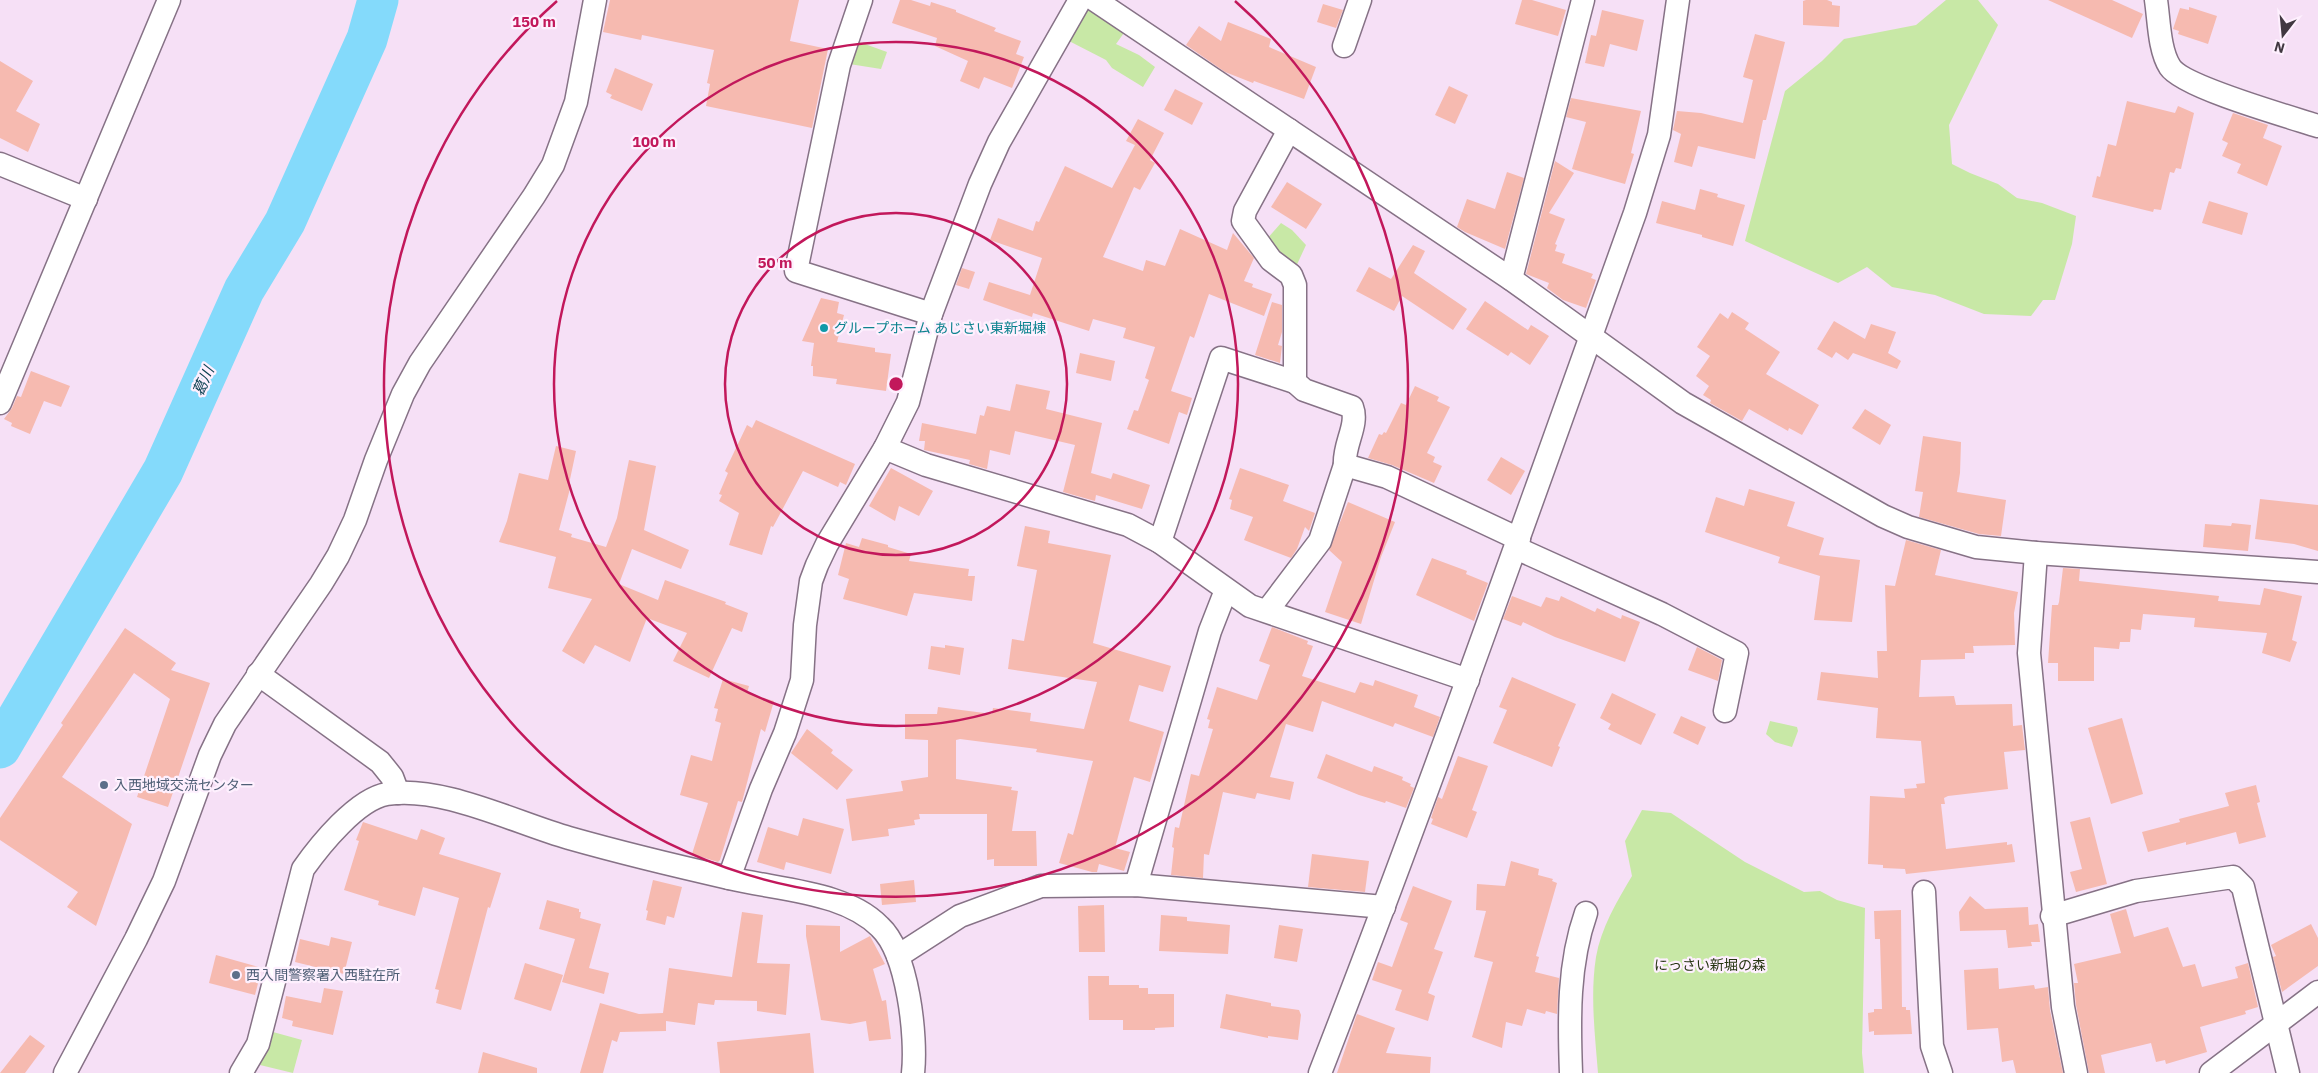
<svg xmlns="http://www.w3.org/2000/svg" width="2318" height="1073" font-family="'IBM Plex Sans','Noto Sans JP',sans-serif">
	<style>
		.green { fill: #c8e8a6 }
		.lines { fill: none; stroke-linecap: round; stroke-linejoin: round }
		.river { stroke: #84dafb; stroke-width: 41 }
		.building { fill: #f6bab0 }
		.minor-casing { stroke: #867286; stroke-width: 25 }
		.minor { stroke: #fff; stroke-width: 22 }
		.ring { fill: none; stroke: #c2185b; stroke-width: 2.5 }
		.culture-dot { fill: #0f9aa8; stroke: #fef0fe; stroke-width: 2 }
		.service-dot { fill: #5c6f8a; stroke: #fef0fe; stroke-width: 2 }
		.labels { text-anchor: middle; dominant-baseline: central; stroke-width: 4.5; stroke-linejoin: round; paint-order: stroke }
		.culture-label { font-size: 14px; fill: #0d838f; stroke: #fef0fe; text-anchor: start }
		.service-label { font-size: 14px; fill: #4e5e75; stroke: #fef0fe; text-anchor: start }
		.park-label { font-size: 14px; fill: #263512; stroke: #fef0fe }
		.water-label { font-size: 15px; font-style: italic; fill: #0d4152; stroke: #fef0fe }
		.centre { fill: #c2185b; stroke: #fef0fe; stroke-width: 2.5 }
		.ring-label { font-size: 15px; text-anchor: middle; font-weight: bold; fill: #c2185b; stroke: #fef0fe; stroke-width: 4.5; stroke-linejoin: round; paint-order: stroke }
	</style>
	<rect width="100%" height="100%" fill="#f6e0f6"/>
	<g class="green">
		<path d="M1946,0H1978L1998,25L1949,125L1952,164L1970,173L1998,184L2017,198L2042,203L2076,216L2072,244L2055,300H2043L2031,316L1984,314L1935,295L1892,287L1867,267L1838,283L1745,241L1785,91L1822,61L1844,39L1916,25Z"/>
		<path d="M1090,6L1126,30L1116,44L1139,55L1155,67L1143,87L1112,68L1106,60L1069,41Z"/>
		<path d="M851,39L887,52L881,69L843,63Z"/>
		<path d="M1281,223L1292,230L1306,245L1294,271L1265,241Z"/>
		<path d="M1770,721L1797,727L1798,731L1792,747L1775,742L1766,734Z"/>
		<path d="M1642,810L1671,813L1745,862L1804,892L1820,891L1837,900L1865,908L1862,1053L1864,1073H1598C1595,1035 1590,995 1596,957C1601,928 1617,901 1632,876L1625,841Z"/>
		<path d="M273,1032L302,1040L293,1073L260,1065Z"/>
	</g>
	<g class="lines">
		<path class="river" d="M0,748L163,471L244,290L285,222L367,39L378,0"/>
	</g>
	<g class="building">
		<path d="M610,0H799L790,41L828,49L812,128L706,106L710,84L707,83L714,50L642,35L641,40L603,32Z"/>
		<path d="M900,0H911L930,6L931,2L956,10V12L996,28L994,31L1021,41L1016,54L1024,57L1012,88L984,77L979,89L960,81L968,61L935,46L937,38L892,23Z"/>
		<path d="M1522,0H1532L1566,10L1558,36L1515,24Z"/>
		<path d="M1806,0H1827L1832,2V5L1840,6L1839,27L1803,25V1Z"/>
		<path d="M2048,0H2112L2143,14L2132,38Z"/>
		<path d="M1323,4L1343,10L1336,28L1317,22Z"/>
		<path d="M2189,7L2217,16L2208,44L2178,34L2179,31L2173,29L2180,8L2189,10Z"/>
		<path d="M1602,10L1644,20L1637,51L1610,44L1604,67L1585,63L1591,35L1596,36Z"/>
		<path d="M1228,22L1271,39L1269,47L1316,67L1304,99L1254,81L1253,83L1225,72L1186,45L1199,26L1221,41Z"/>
		<path d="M1755,34L1785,42L1766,120H1763L1755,159L1698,146L1692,167L1674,162L1681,134L1673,130L1677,111L1701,113L1743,123L1753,80L1743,77Z"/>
		<path d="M0,61L33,81L16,111L40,124L28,152L0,138Z"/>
		<path d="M615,68L653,84L642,111L610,98L612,95L606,92Z"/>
		<path d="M1449,86L1468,95L1455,124L1435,115Z"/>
		<path d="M1175,89L1203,103L1192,125L1164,110Z"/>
		<path d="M1571,98L1641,111L1631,153L1634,154L1625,184L1572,169L1586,122L1566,117Z"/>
		<path d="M2127,101L2175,113L2178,106L2194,113L2181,169L2176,168L2174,173L2170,172L2161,210L2154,209L2153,212L2092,197L2097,176L2100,177L2108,144L2116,146Z"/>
		<path d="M2233,113L2268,125L2263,138L2282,146L2267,186L2237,173L2241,164L2222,156L2228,143L2222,140Z"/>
		<path d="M1138,119L1164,133L1150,160L1155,163L1140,190L1134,187L1103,257L1143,271L1146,260L1165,266L1180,229L1227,250L1233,233L1254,258L1244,281L1253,284L1252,287L1272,294L1264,316L1209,294L1194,338L1190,336L1171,391L1192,398L1187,415L1179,412L1169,444L1127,429L1134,410L1138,411L1149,380L1145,378L1155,347L1123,338L1126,328L1093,319L1089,331L1033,313L1032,317L983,300L989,282L1030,295L1042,258L990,240L998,218L1033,231L1036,221L1039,222L1065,166L1112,188L1135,145L1126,141Z"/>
		<path d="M1555,161L1574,173L1549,213L1565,219L1555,244L1557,245L1555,251L1565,254L1562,263L1593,274L1591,278L1596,280L1586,308L1563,300L1547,288L1549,283L1526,274Z"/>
		<path d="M1507,172L1524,178L1505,249L1465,232L1457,227L1467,199L1495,209Z"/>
		<path d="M1287,182L1322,204L1306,229L1271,207Z"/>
		<path d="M1700,189L1718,194L1717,197L1745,205L1733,246L1702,237V235L1656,223L1662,201L1695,210Z"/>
		<path d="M2209,201L2248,213L2242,235L2202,223Z"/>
		<path d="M1413,245L1425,251L1414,273L1467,309L1453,330L1402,296L1394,311L1356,291L1369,267L1391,279Z"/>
		<path d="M962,268L975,272L969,289L956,285Z"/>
		<path d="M821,298L839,302L837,313L844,315L837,342L875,348V352L891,354L886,391L836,384L837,379L813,376V366H811L814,343L802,341Z"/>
		<path d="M1485,301L1528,330L1531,325L1549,336L1530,365L1511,352L1508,356L1466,329Z"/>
		<path d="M1272,302L1282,305V332L1278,345L1282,346L1280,363L1255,355Z"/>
		<path d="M1732,312L1749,323L1745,329L1780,352L1766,374L1819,405L1802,435L1789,428L1788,431L1749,409L1742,421L1710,403L1711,400L1703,395L1709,386L1696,376L1710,356L1697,347L1720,313L1728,319Z"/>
		<path d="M1834,321L1865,339L1871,324L1896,332L1888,353L1901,361L1897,369L1853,353L1848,360L1836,352L1832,358L1817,349Z"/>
		<path d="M1080,353L1115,361L1111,381L1076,373Z"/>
		<path d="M31,371L70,386L61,407L44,401L30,434L11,426L12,423L4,419L12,408L17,396L21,397Z"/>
		<path d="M1016,384L1050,391L1046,409L1102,423L1091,473L1111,479L1113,473L1150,485L1142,509L1096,495L1095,501L1063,492L1075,445L1015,431L1010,455L990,450L987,469L969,464L970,460L924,450L925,441H919L922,423L976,434L980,415L984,416L987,406L1010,411Z"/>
		<path d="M1415,386L1439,397L1437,401L1450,407L1427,453L1435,457L1433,462L1442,466L1434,483L1392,465L1368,458L1379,434L1382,435L1384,432L1386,433L1401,403L1406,405Z"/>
		<path d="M1865,409L1891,425L1880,445L1852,428Z"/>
		<path d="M756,420L855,464L846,485L840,482L838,487L803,471L773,527L771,526L762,555L729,545L739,513L719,501L722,495L719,494L728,473L725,471L747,425L752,428Z"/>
		<path d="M1923,436L1961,442L1960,473L1957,492L2006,500L2001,536L1979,534L1919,517L1923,492L1915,491Z"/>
		<path d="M556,446L576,451L569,484L571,485L559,530L572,534L571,537L606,547L617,518L629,460L656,466L644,530L689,550L681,569L632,549L619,584L658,600L665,580L726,602L725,604L748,613L742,632L732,628L709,678L673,661L687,633L647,618L630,662L595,645L584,664L562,651L592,599L548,588L556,557L499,542L507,521L519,473L548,480Z"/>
		<path d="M1501,457L1525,471L1511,495L1487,480Z"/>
		<path d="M891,468L933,491L919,516L899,506L895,521L869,506Z"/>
		<path d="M1240,468L1289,485L1283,501L1315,513L1309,531L1305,527L1297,549L1291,558L1244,540L1253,517L1230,509L1232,500L1229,499Z"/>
		<path d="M1749,489L1795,502L1787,526L1824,538L1819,555L1860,560L1852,622L1814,620L1820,576L1778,563L1780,557L1705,532L1716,497L1744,506Z"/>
		<path d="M2260,499L2318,505V551L2294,544L2255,539Z"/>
		<path d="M1348,502L1395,522L1381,557L1361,624L1325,612L1342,562L1329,550Z"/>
		<path d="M2232,523L2251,525L2248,551L2203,547L2205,524L2231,526Z"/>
		<path d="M1025,526L1050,531L1048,543L1111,555L1093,643L1171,666L1163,692L1139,685L1129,721L1164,732L1150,782L1134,777L1115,848L1130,852L1124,871L1099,864L1097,872H1092L1059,863L1068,833L1073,835L1093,761L1036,752L1037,749L960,739L956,740V779L1012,787L1011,790L1018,791L1012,831H1036L1037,866H994V859L987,860V814H919L920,819L914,820L915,825L888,829L889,836L852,841L846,799L903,791L901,781L928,777V740L905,739V714H937L938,707L992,714L993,708L1031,713L1030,721L1084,729L1097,682L1008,669L1012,639L1024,641L1037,570L1017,566Z"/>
		<path d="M862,538L888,545V547L911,554L909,561L969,569L968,576H975L972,601L914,593L907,616L843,599L849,579L838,575L846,543L859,547Z"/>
		<path d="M1906,540L1941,550L1935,575L2018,592L2014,613L2015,645L1973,646L1974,653H1965V659L1921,660L1919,697L1954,696L1956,705L2012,704L2013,726L2022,725L2025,750L2004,752L2008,789L1948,796L1944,798L1945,804H1941L1946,849L2007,842V845L2012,844L2015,862L1906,874L1905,869L1883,868V865L1868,864L1870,796L1905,798L1904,789L1917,788L1916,784L1925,783L1921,741L1876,738L1878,708L1817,700L1821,672L1878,678L1877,651H1887L1885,585L1895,586Z"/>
		<path d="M1432,558L1467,571L1466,574L1488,583L1474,621L1416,595Z"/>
		<path d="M2063,568L2080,569L2079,581L2219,596L2218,601L2260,605L2264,588L2302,596L2292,640L2297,642L2290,662L2262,653L2267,633L2194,627L2195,618L2143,614L2141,630L2131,629L2130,642H2120L2119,649L2094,647V681H2058V663H2048L2052,605H2058L2059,602Z"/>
		<path d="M1512,596L1541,607L1546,597L1559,601L1561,596L1595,612L1597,608L1621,619L1622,615L1640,622L1625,662L1555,637L1523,622L1521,626L1503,619Z"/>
		<path d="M1272,627L1308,641L1307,644L1313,646L1302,676L1355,693L1360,682L1373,686L1375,680L1418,695L1414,707L1440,717L1433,737L1395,723L1393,727L1322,701L1313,732L1286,724L1270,777L1294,782L1290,800L1257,793L1255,799L1223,792L1209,855L1204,854L1203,878L1171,875L1174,848L1172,847L1175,827L1179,828L1191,774L1199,776L1213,729L1208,728L1210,720L1207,719L1217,687L1257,700L1270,665L1259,661Z"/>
		<path d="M125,628L176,663L171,670L210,683L168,807L137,797L170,699L134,673L62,777L132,824L96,926L67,907L78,892L0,840V818L63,725L61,723Z"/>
		<path d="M945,645L964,648L960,675L928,669L931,646L945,648Z"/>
		<path d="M1697,647L1722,660L1718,681L1688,670Z"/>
		<path d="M1512,677L1576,704L1558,746L1560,747L1552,767L1493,743L1507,710L1499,707Z"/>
		<path d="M723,679L749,686L747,693L774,701L765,732L761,729L742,802L738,801L720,860L718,862L692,854L708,803L680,795L691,755L712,761L721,723L715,721L718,709L714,708Z"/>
		<path d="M1612,693L1656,714L1641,745L1608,729L1611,724L1600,718Z"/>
		<path d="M1681,716L1706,727L1698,745L1673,733Z"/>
		<path d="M2122,718L2143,794L2111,804L2088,728Z"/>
		<path d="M807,729L833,750L831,753L853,770L837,790L791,753Z"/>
		<path d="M1326,754L1372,772L1374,766L1403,777L1402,780L1411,784L1410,786L1414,788L1406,808L1386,801L1385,803L1359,795L1317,778Z"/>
		<path d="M1458,756L1488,766L1472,810L1477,812L1467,838L1431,824L1433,819L1431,818L1438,797L1442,799Z"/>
		<path d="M2256,785L2260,802L2257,803L2266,837L2239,844L2236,832L2186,845V842L2148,852L2142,832L2180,822L2179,819L2229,806L2225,793Z"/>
		<path d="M2090,817L2107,884L2076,892L2070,872L2082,869L2070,822Z"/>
		<path d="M803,818L844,829L831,874L786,862L784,870L757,862L768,827L798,836Z"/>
		<path d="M363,822L417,840L421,829L445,838L439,854L501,873L490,908L488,907L461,1010L436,1003L439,990L435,989L459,898L423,887L415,916L378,905L379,901L344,890L359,841L356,840Z"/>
		<path d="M1312,854L1369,861L1365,892L1308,887Z"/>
		<path d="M1511,861L1539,869L1538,875L1553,879L1552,881L1557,883L1536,956L1539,957L1535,972L1559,978L1557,1014L1546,1011L1545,1014L1527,1009L1522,1026L1506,1022L1502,1048L1472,1037L1493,962L1474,957L1486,911L1476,910L1477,884L1505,886Z"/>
		<path d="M653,880L682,887L674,918L667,916L665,925L646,920L648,911L646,910Z"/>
		<path d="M914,880L916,902L882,905L880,884Z"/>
		<path d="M1413,886L1452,901L1434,949L1443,952L1428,993L1435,996L1428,1021L1395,1010L1402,990L1372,980L1378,962L1392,967L1408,923L1400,920Z"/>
		<path d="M1970,896L1985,909L2028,907L2029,925L2038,924L2040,942H2031L2032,946L2008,948L2006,930L1960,931L1959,912Z"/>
		<path d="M547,900L579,909V912H581L580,918L601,924L589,968L609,973L604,994L562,982L575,939L539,929Z"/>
		<path d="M1104,905L1105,952H1079L1078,906Z"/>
		<path d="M2126,909L2134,937L2168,927L2183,967L2195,964L2202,987L2238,978L2235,967L2248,963L2258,1007L2245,1011L2246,1014L2200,1027L2207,1052L2166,1064L2165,1060L2156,1062L2151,1043L2101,1055L2105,1073H2089L2076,1005L2074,983H2078L2074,964L2121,953L2110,914Z"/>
		<path d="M1901,910L1902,1007H1906V1010H1910L1912,1034L1874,1035V1031L1869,1032L1868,1013L1874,1012V1009H1882L1880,939H1875L1874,911Z"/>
		<path d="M742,912L763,915L757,963L790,964L786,1015L757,1011V1001L715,1000L714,1005L698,1003L695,1025L666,1021V1031L620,1032L617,1042L612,1040L603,1073H580L600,1003L639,1014L663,1013L669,968L732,977Z"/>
		<path d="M1161,915L1187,917V921L1230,925L1228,954L1159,951Z"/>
		<path d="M2311,924L2318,938V966L2282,992L2273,957L2276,956L2271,945Z"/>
		<path d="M806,925L840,926V952L870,936L885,964L873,969L882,1001L886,1000L891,1039L869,1041L866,1021L850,1024L821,1020L806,936Z"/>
		<path d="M1279,925L1303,929L1297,962L1274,958Z"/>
		<path d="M331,937L352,942L344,974L295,962L300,939L329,946Z"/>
		<path d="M216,955L262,968L255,995L209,983Z"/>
		<path d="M525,963L563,975L551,1011L514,999Z"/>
		<path d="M1998,968L1999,989L2034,985L2035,989L2048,987L2050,1010L2063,1073H2016L2013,1060L2002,1062L1998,1028L1967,1030L1964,970Z"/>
		<path d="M1088,976H1109V985H1139V988H1148V994H1174V1027L1155,1028V1030H1123V1020H1089Z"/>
		<path d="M324,988L343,991L333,1035L292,1026L293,1021L282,1018L286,996L321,1003Z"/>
		<path d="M1226,994L1271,1003V1006L1299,1010L1301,1015L1298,1040L1268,1036V1038L1220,1028Z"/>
		<path d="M1357,1014L1395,1028L1386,1053L1431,1057L1430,1073H1337Z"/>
		<path d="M810,1033L814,1073H720L717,1042Z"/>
		<path d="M30,1035L45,1046L25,1073H0Z"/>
		<path d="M483,1052L537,1068V1073H478Z"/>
	</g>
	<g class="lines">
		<g class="minor-casing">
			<g id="minor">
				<path d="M861,0L839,65L796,271L931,314"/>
				<path d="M1095,0L1511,279L1683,403L1883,516L1908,527L1976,547L2036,553L2318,572"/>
				<path d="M2156,0C2159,20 2159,50 2170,67C2183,87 2290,117 2318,126"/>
				<path d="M1344,46L1360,0"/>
				<path d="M1289,130L1245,211L1243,221L1271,260L1291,275L1295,285V382L1304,390L1352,407C1359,425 1343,445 1345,465L1387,477L1519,539"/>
				<path d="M0,164L86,199"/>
				<path d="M1511,279L1583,0"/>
				<path d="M0,403L169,0"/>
				<path d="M885,448L926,465L1128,525L1160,542L1250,606L1468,680"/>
				<path d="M1160,542L1221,358L1295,382"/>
				<path d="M1516,548L1662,614L1737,653L1725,711"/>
				<path d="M2036,553L2029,653L2063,1007L2076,1073"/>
				<path d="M1267,611L1320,541L1345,465"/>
				<path d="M258,674L380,762L392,777L398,793"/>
				<path d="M729,878L761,789L785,733L802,680L805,625L811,581L817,565L827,544L885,448L908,402L931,314L980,184L999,142L1080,0"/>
				<path d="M1136,885L1210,631L1226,590"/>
				<path d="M1924,892L1932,1046L1941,1073"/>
				<path d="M2052,916L2136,891L2233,877L2243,887L2288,1073"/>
				<path d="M898,956L960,916L1041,886L1136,885L1384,907"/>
				<path d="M65,1073L136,939L164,881L210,755L225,724L321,584L338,556L355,520L376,460L403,394L420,363L534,196L553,165L576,102L595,0"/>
				<path d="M241,1073L258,1044L303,869C320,845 357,799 387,794C441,785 516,823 569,838C622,853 676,866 729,878C763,886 800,889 833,900C851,906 866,913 880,927C908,953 917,1037 913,1073"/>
				<path d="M1320,1073C1431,788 1532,500 1635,213L1659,135L1678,0"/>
				<path d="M1571,1073C1569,1019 1568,964 1586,913"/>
				<path d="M2211,1073L2318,992"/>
			</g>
		</g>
		<use href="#minor" class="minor"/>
	</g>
	<g class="ring">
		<circle cx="896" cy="384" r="171"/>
		<circle cx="896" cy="384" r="342"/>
		<path d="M1235 1A512 512 0 1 1 557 1"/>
	</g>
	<circle class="culture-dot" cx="824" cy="328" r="5"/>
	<g class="service-dot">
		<circle cx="104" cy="785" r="5"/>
		<circle cx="236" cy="975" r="5"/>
	</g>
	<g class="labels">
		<g class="culture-label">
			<text x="834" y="328">グループホーム あじさい東新堀棟</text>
		</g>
		<g class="service-label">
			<text x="114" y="785">入西地域交流センター</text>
			<text x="246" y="975">西入間警察署入西駐在所</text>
		</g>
		<g class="park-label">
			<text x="1710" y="965">にっさい新堀の森</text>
		</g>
		<g class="water-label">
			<text transform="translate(203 381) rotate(-66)">葛川</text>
		</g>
	</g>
	<circle cx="896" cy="384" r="8" class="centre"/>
	<g class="ring-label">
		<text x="534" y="27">150 m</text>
		<text x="654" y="147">100 m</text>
		<text x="775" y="268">50 m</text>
	</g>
	<g transform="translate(2283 35) rotate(196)" stroke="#fef0fe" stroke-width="4" paint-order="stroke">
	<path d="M0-4L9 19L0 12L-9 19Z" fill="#413841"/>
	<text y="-8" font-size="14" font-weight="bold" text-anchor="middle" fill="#413841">N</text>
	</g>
</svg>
